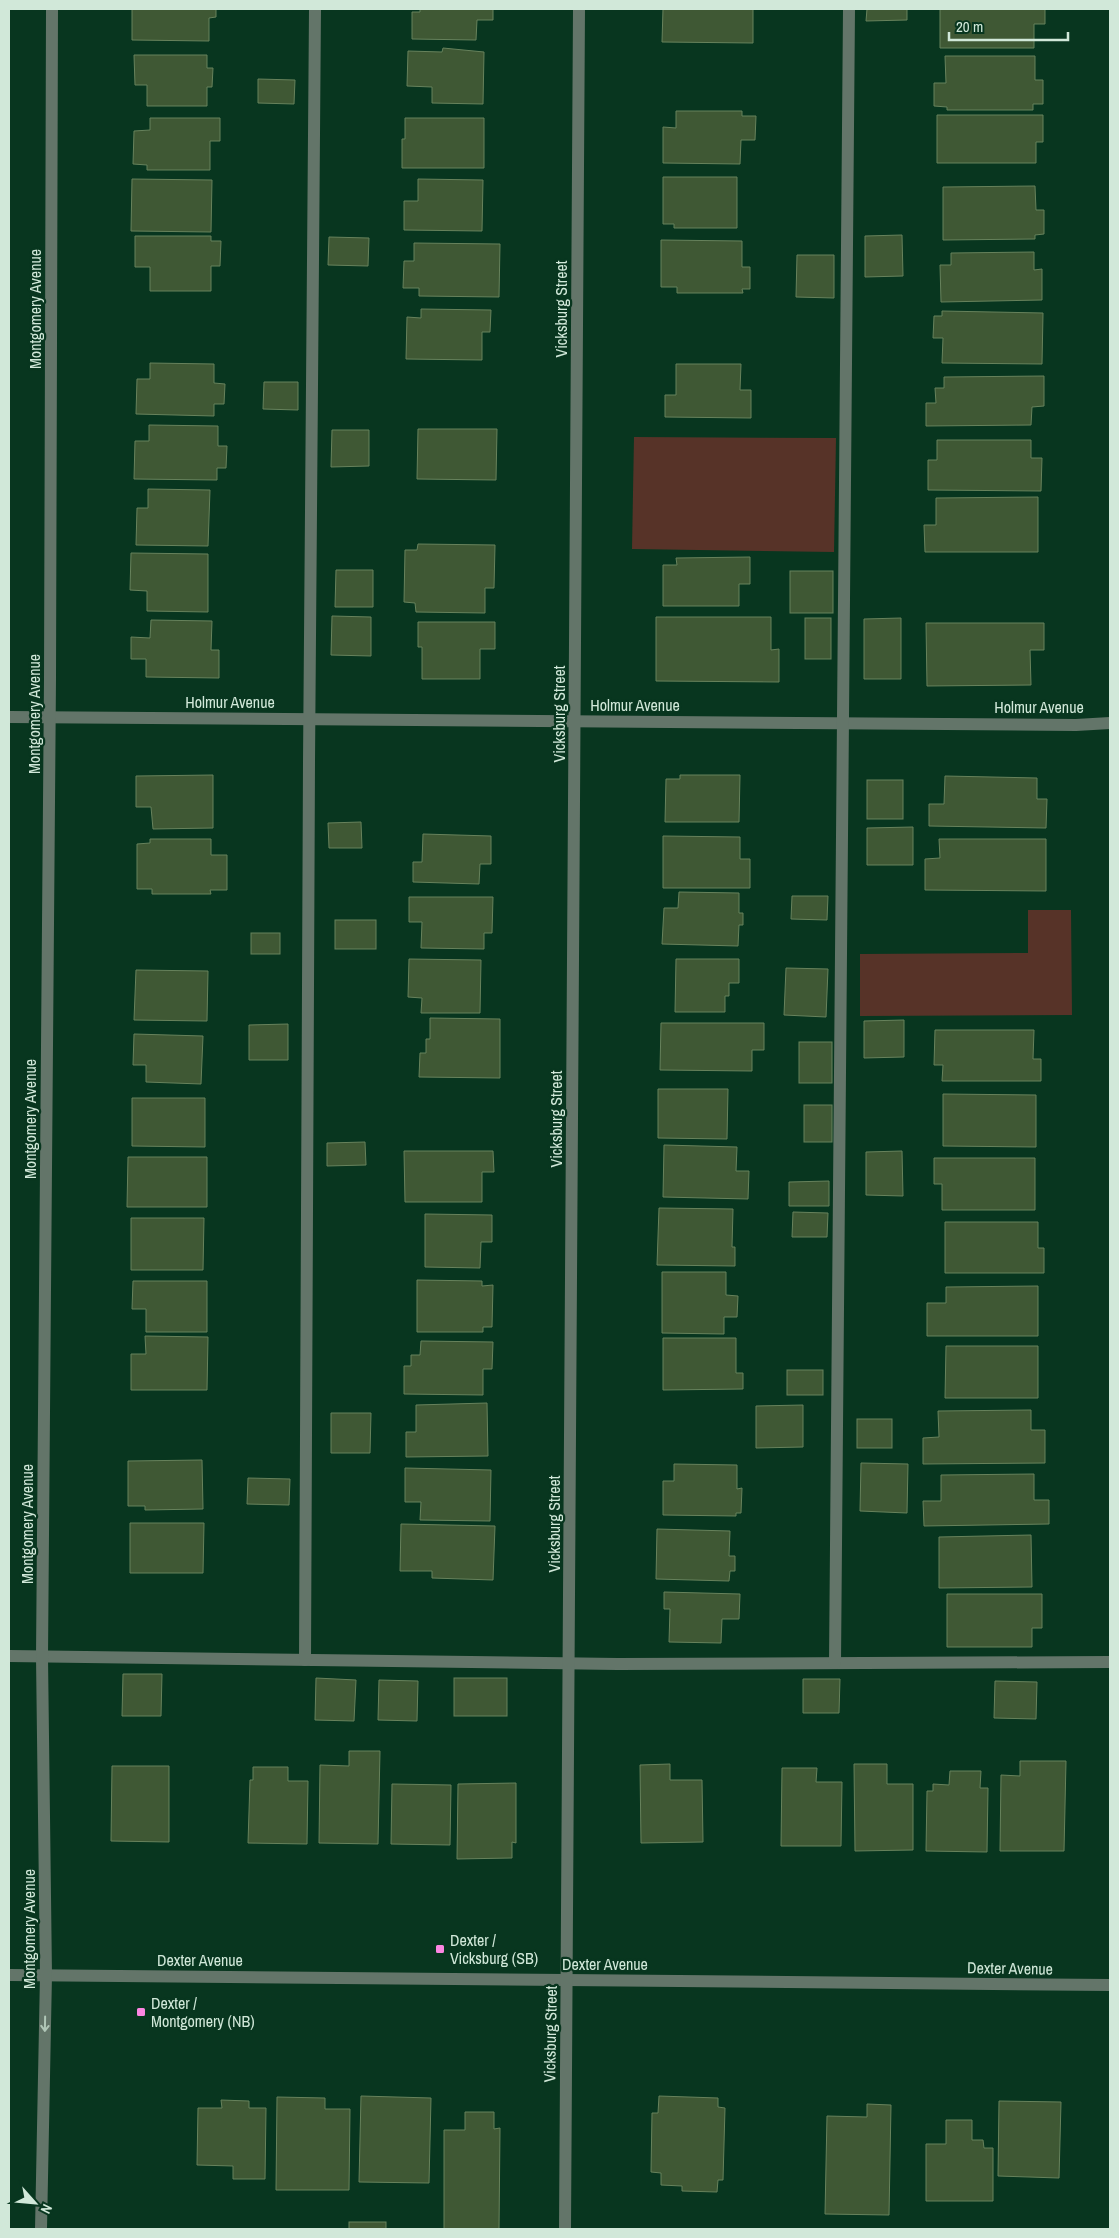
<svg xmlns="http://www.w3.org/2000/svg" width="1119" height="2238" font-family="'Archivo Narrow',sans-serif">
	<style>
		.green { fill: #573328 }
		.building { fill: #3f5834; stroke: #67825c }
		.lines { fill: none; stroke-linecap: round; stroke-linejoin: round }
		.minor { stroke: #637569; stroke-width: 12 }
		.oneway { stroke: #b0c6b7 }
		.poi-dot { fill: #fd86e2; stroke: #08361f; stroke-width: 2 }
		.labels { text-anchor: middle; dominant-baseline: central; stroke-width: 4.5; stroke-linejoin: round; paint-order: stroke }
		.street-label { font-size: 16px; fill: #d1e8d9; stroke: #08361f }
		.poi-label { font-size: 16px; fill: #d1e8d9; stroke: #08361f; text-anchor: start }
	</style>
	<rect width="100%" height="100%" fill="#08361f"/>
	<g class="green">
		<path d="M634,437L836,438L834,552L632,549Z"/>
		<path d="M1028,910H1071L1072,1015L860,1016V954L1028,953Z"/>
	</g>
	<g class="building">
		<path d="M132,9H216V17L209,18V41L132,40Z"/>
		<path d="M420,9H493V20H477L476,40L412,39V12H420Z"/>
		<path d="M663,9H753V43L662,42Z"/>
		<path d="M867,9H907V20L866,21Z"/>
		<path d="M940,9H1045V24H1034V48H940Z"/>
		<path d="M443,48L484,52L483,104L432,103V87L407,86L408,51L442,52Z"/>
		<path d="M134,55H207V68H213L212,87H207V106H147V85H135Z"/>
		<path d="M945,56H1035V80H1043V104H1033V110H947V107L934,106V83H946Z"/>
		<path d="M258,79L295,80L294,104L258,103Z"/>
		<path d="M676,111H742V116H756L755,140H741L740,164L663,163V127L676,128Z"/>
		<path d="M937,115H1043V142H1036V163H937Z"/>
		<path d="M150,118H220V141H210V170H147V165L133,164L134,131L150,130Z"/>
		<path d="M405,118H484V168H402V139H405Z"/>
		<path d="M663,177H737V228H674V224H663Z"/>
		<path d="M132,179L212,180L211,232L131,231Z"/>
		<path d="M418,179L483,180L482,231L404,230V201H418Z"/>
		<path d="M1035,186L1036,210H1044V234L1035,235V239L943,240V187Z"/>
		<path d="M902,235L903,276L865,277V236Z"/>
		<path d="M135,236H211V241H221L220,266H211V291H150V267H135Z"/>
		<path d="M329,237L369,238L368,266L328,265Z"/>
		<path d="M661,240L742,241V267H750V289H742L743,293H677V287H661Z"/>
		<path d="M414,243L500,244L499,297L419,296V288H403L404,261H414Z"/>
		<path d="M1034,252V270L1042,269V300L941,302L940,265H951V253Z"/>
		<path d="M797,255H834V298L796,297Z"/>
		<path d="M421,309L491,310L490,332H482V360L406,359L407,317L421,318Z"/>
		<path d="M942,311L1043,313L1042,364L942,363L943,338H933L934,316H942Z"/>
		<path d="M150,363L214,364V383L225,384L224,404H214V416L136,414L137,379H150Z"/>
		<path d="M676,364H741L740,390H751V418L665,417V395H676Z"/>
		<path d="M1044,376V406L1032,407L1031,425L926,426V403H936L935,388H944V377Z"/>
		<path d="M264,382H298V410L263,409Z"/>
		<path d="M149,425L218,426V446H227L226,468H217V480L134,479L135,441H149Z"/>
		<path d="M418,429H497L496,480L417,479Z"/>
		<path d="M332,430H369V466L331,467Z"/>
		<path d="M937,440H1031V458H1042L1041,491L928,490V460H937Z"/>
		<path d="M148,489L210,490L208,546L136,545L137,508H148Z"/>
		<path d="M1038,497V552H925L924,525H936V498Z"/>
		<path d="M418,544L495,545L494,588H485V613L416,612L415,603L404,602L405,550H417Z"/>
		<path d="M131,553L208,554V612L147,611V591L130,590Z"/>
		<path d="M750,557V584H739V606H663V565H677L676,558Z"/>
		<path d="M336,570H373V607H335Z"/>
		<rect x="790" y="571" width="43" height="42"/>
		<path d="M332,616L371,617V656L331,655Z"/>
		<path d="M656,617H771V650L779,649V682L656,681Z"/>
		<rect x="805" y="618" width="26" height="41"/>
		<path d="M901,618V679H864V619Z"/>
		<path d="M151,620L212,621L211,650H219V678L146,677V659H131V637L150,638Z"/>
		<path d="M418,622H495V649H480V679H422V647H418Z"/>
		<path d="M926,623H1044V650H1030L1031,685L927,686Z"/>
		<path d="M213,775V828L153,829L151,807H136V776Z"/>
		<path d="M680,775H740L739,822H665L666,779H680Z"/>
		<path d="M945,776L1037,778V799H1047L1046,828L929,826V804H944Z"/>
		<rect x="867" y="780" width="36" height="39"/>
		<path d="M361,822L362,848H329L328,823Z"/>
		<path d="M913,827V865H867V828Z"/>
		<path d="M423,834L491,836V864H480L479,884L413,882V862H422Z"/>
		<path d="M663,836L740,837V859H750V888H663Z"/>
		<path d="M150,839H211V855H227V890H210L211,894H152V889H137V844L150,843Z"/>
		<path d="M939,839H1046V891L925,890V859L940,858Z"/>
		<path d="M679,892L739,893V913H743V925H739L738,946L662,944L664,908H678Z"/>
		<path d="M792,896H828L827,920L791,919Z"/>
		<path d="M409,897H493L492,933H484V949L421,948L422,922H409Z"/>
		<rect x="335" y="920" width="41" height="29"/>
		<rect x="251" y="933" width="29" height="21"/>
		<path d="M409,959L481,960L480,1013H421L422,998L408,997Z"/>
		<path d="M676,959H739V983H729V996H725V1012H675Z"/>
		<path d="M786,968L828,969L826,1017L784,1015Z"/>
		<path d="M136,970L208,971L207,1021L134,1020Z"/>
		<path d="M430,1018L500,1019V1078L419,1077L420,1053H426V1039H430Z"/>
		<path d="M904,1020V1057L864,1058V1021Z"/>
		<path d="M661,1023H764V1050H752V1071L660,1070Z"/>
		<path d="M288,1024V1060H249V1025Z"/>
		<path d="M935,1030H1034L1033,1059H1041V1081H942L943,1065H934Z"/>
		<path d="M134,1034L203,1036L201,1084L146,1082V1065H133Z"/>
		<rect x="799" y="1042" width="33" height="41"/>
		<path d="M658,1089H728L727,1139L658,1138Z"/>
		<path d="M943,1094L1036,1095V1147L943,1146Z"/>
		<path d="M132,1098H205V1147L132,1146Z"/>
		<rect x="804" y="1105" width="28" height="37"/>
		<path d="M365,1142L366,1165L327,1166V1143Z"/>
		<path d="M664,1145L737,1147L736,1171H749L748,1199L663,1197Z"/>
		<path d="M404,1151H493L494,1172H482V1202H405Z"/>
		<path d="M902,1151L903,1196L866,1195V1152Z"/>
		<path d="M128,1157H207V1207H127Z"/>
		<path d="M934,1158H1035V1210H942V1184H934Z"/>
		<path d="M829,1181V1206H789V1182Z"/>
		<path d="M659,1208L733,1209L732,1247H735V1266L657,1265Z"/>
		<path d="M793,1212L828,1213L827,1237H792Z"/>
		<path d="M425,1214L492,1215V1242H481L480,1268L425,1267Z"/>
		<path d="M131,1218H204L203,1270H131Z"/>
		<path d="M945,1222H1038V1248H1044V1273H945Z"/>
		<path d="M662,1272H726V1295L738,1296L737,1317H724V1334L662,1333Z"/>
		<path d="M417,1280L482,1281V1286L493,1285L492,1327H483V1332H417Z"/>
		<path d="M133,1281H207V1332H146V1309H132Z"/>
		<path d="M1038,1286V1336H927V1303H946V1287Z"/>
		<path d="M145,1336L208,1337L207,1390H131V1354H146Z"/>
		<path d="M663,1338H736V1373H743V1389L663,1390Z"/>
		<path d="M421,1341L493,1342L492,1369H483V1395L404,1394V1366H411V1355H420Z"/>
		<path d="M946,1346H1038V1398H945Z"/>
		<rect x="787" y="1370" width="36" height="25"/>
		<path d="M487,1403L488,1456L406,1457V1432H416V1405Z"/>
		<path d="M803,1405V1447L756,1448V1406Z"/>
		<path d="M1031,1410V1430H1045V1463L923,1464V1438L939,1437L938,1411Z"/>
		<path d="M331,1413H371L370,1453H331Z"/>
		<rect x="857" y="1419" width="35" height="29"/>
		<path d="M202,1460L203,1509L145,1510V1506H128V1461Z"/>
		<path d="M861,1463L908,1464L907,1513L860,1511Z"/>
		<path d="M674,1464L737,1465V1489L742,1488L741,1513H736V1516L663,1515V1481H674Z"/>
		<path d="M405,1468L491,1470L490,1521L420,1520L421,1502H405Z"/>
		<path d="M1034,1474V1500H1049V1524L924,1526L923,1501H941V1475Z"/>
		<path d="M248,1478L290,1479L289,1505L247,1504Z"/>
		<path d="M130,1523H204L203,1573H130Z"/>
		<path d="M401,1524L495,1526L493,1580L432,1578V1571H400Z"/>
		<path d="M657,1529L730,1531L729,1556H735V1571H730L729,1581L656,1579Z"/>
		<path d="M1031,1535L1032,1587L939,1588V1537Z"/>
		<path d="M664,1592L740,1594L739,1619H722L721,1643L669,1642L670,1609H664Z"/>
		<path d="M947,1594H1042V1628H1032V1647H947Z"/>
		<path d="M123,1674H162L161,1716H122Z"/>
		<path d="M316,1678L356,1680L354,1721L315,1720Z"/>
		<rect x="454" y="1678" width="53" height="38"/>
		<path d="M803,1679H840L839,1713H803Z"/>
		<path d="M379,1680L418,1681L417,1721L378,1720Z"/>
		<path d="M995,1681L1037,1682L1036,1719L994,1718Z"/>
		<path d="M349,1751H380L378,1844L319,1843L320,1765L349,1766Z"/>
		<path d="M1020,1761H1066L1064,1851H1000L1001,1775L1020,1776Z"/>
		<path d="M670,1764V1780H702L703,1842L641,1843L640,1765Z"/>
		<path d="M854,1764H887V1784H913V1850L855,1851Z"/>
		<path d="M112,1766H169V1842L111,1841Z"/>
		<path d="M253,1767H288V1781H308L307,1844L248,1843L250,1780H253Z"/>
		<path d="M782,1768H817L816,1782H842L841,1846H781Z"/>
		<path d="M950,1771H981L980,1788H988L987,1852L926,1851L927,1791H933V1784L949,1785Z"/>
		<path d="M516,1783V1843L512,1842V1858L457,1859L458,1784Z"/>
		<path d="M392,1784L451,1785L450,1845L391,1844Z"/>
		<path d="M361,2096L431,2098L429,2183L359,2182Z"/>
		<path d="M659,2096L718,2098V2107L725,2108L723,2180H718L717,2192L682,2191V2186L661,2185V2173L651,2172L652,2113H658Z"/>
		<path d="M277,2097L325,2098V2109H350L349,2190H276Z"/>
		<path d="M221,2100L249,2101V2108H266L265,2179H233V2166L197,2165L198,2108H222Z"/>
		<path d="M999,2101L1061,2102L1059,2178L998,2176Z"/>
		<path d="M867,2104L891,2105L889,2215L825,2214L827,2116L867,2117Z"/>
		<path d="M465,2112H494V2129L500,2128L499,2229H444V2130H465Z"/>
		<path d="M946,2120H972V2140H983L984,2148H993V2201H926V2144H946Z"/>
		<rect x="349" y="2222" width="37" height="7"/>
	</g>
	<g class="lines">
		<g class="minor">
			<path d="M9,717L1076,725L1110,723"/>
			<path d="M9,1656L618,1664L1110,1662"/>
			<path d="M305,1660L309,762L315,9"/>
			<path d="M835,1663L849,9"/>
			<path d="M9,1975L1110,1985"/>
			<path d="M41,2229L46,1975L42,1657L50,679L52,9"/>
			<path d="M565,2229L579,9"/>
		</g>
	</g>
	<defs><path id="oneway-shaft" d="M-6 0H5M1.5-3L5.5 0L1.5 3" fill="none" stroke-width="1.6" stroke-linecap="round" stroke-linejoin="round" transform="scale(1.25)"/></defs>
	<use class="oneway" href="#oneway-shaft" transform="translate(45 2024) rotate(91)"/>
	<g class="poi-dot">
		<rect x="435" y="1944" width="10" height="10" rx="2.5"/>
		<rect x="136" y="2007" width="10" height="10" rx="2.5"/>
	</g>
	<g class="labels">
		<g class="street-label">
			<text transform="translate(35 309) rotate(-90)">Montgomery Avenue</text>
			<text transform="translate(561 309) rotate(-90)">Vicksburg Street</text>
			<text x="230" y="702">Holmur Avenue</text>
			<text x="635" y="705">Holmur Avenue</text>
			<text x="1039" y="707">Holmur Avenue</text>
			<text transform="translate(34 714) rotate(-90)">Montgomery Avenue</text>
			<text transform="translate(559 714) rotate(-90)">Vicksburg Street</text>
			<text transform="translate(30 1119) rotate(-90)">Montgomery Avenue</text>
			<text transform="translate(556 1119) rotate(-90)">Vicksburg Street</text>
			<text transform="translate(27 1524) rotate(-90)">Montgomery Avenue</text>
			<text transform="translate(554 1524) rotate(-90)">Vicksburg Street</text>
			<text transform="translate(29 1929) rotate(-90)">Montgomery Avenue</text>
			<text x="200" y="1960">Dexter Avenue</text>
			<text x="605" y="1964">Dexter Avenue</text>
			<text transform="translate(1010 1968) rotate(1)">Dexter Avenue</text>
			<text transform="translate(550 2034) rotate(-89)">Vicksburg Street</text>
		</g>
		<g class="poi-label">
			<text x="450" y="1940">Dexter /<tspan x="450" dy="18">Vicksburg (SB)</tspan></text>
			<text x="151" y="2003">Dexter /<tspan x="151" dy="18">Montgomery (NB)</tspan></text>
		</g>
	</g>
	<rect width="1119" height="2238" fill="none" stroke="#d1e8d9" stroke-width="20"/>
	<g transform="translate(35 2203) rotate(117)" stroke="#08361f" stroke-width="4" paint-order="stroke">
	<path d="M0-4L9 19L0 12L-9 19Z" fill="#d1e8d9"/>
	<text y="-8" font-size="14" font-weight="bold" text-anchor="middle" fill="#d1e8d9">N</text>
	</g>
	<path d="M949 32v8h119v-8" fill="none" stroke="#d1e8d9" stroke-width="2.5"/>
	<text x="956" y="32" font-size="15" fill="#d1e8d9" stroke="#08361f" stroke-width="4" paint-order="stroke">20 m</text>
</svg>
